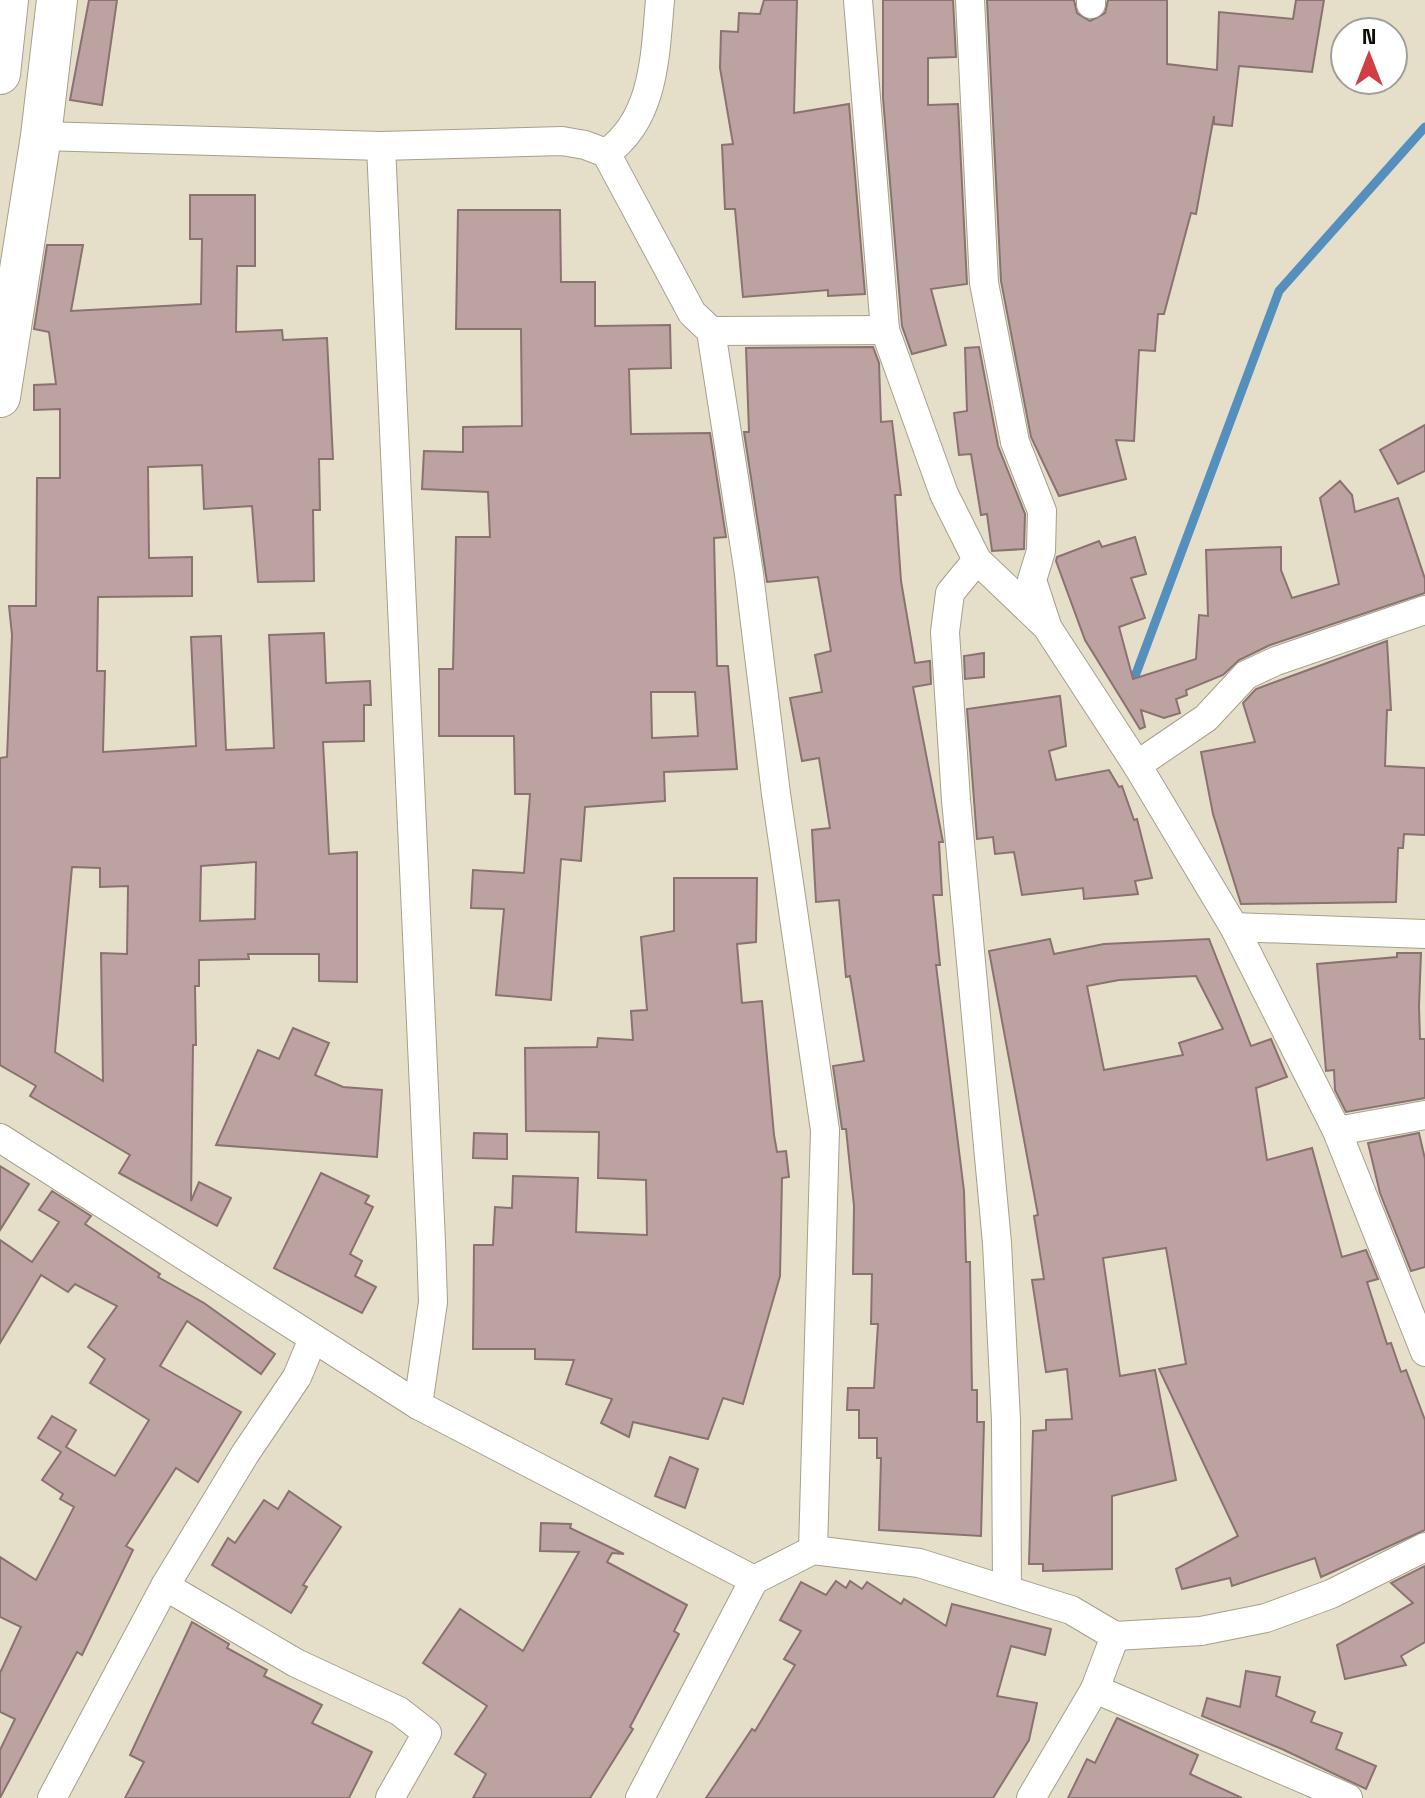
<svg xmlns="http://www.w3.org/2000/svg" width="1425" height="1798" font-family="'Space Grotesk',sans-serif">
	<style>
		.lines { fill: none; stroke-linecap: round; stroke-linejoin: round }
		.stream { stroke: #558fbe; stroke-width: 9 }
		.building { fill: #bca3a1; stroke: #8a7270; stroke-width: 2; fill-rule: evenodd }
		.street-casing { stroke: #a5a08b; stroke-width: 30 }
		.secondary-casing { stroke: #a5a08b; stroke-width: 42 }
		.street { stroke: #fff; stroke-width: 28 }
		.secondary { stroke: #fff; stroke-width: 40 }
	</style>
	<rect width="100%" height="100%" fill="#e5dfc9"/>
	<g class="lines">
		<path class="stream" d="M1131,687L1279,291L1425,127"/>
	</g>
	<g class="building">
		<path d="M89,0H117L102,105L70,100Z"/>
		<path d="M764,0H797L794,113L849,104L865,294L828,296V290L743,297L735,209H725L722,145L733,144L720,68L721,31L738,32L739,13L760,14Z"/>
		<path d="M883,0H953L956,57L928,58V105L958,104L967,284L931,289L946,345L912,354L902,326L883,98Z"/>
		<path d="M987,0H1074L1077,13L1090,21L1105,13L1108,0H1167V64L1217,70L1219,12L1293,19L1296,0H1324L1312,72L1239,66L1232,126L1214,124V116L1196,214L1191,213L1164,314H1158L1155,351L1139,350L1134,441L1116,440L1126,479L1059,496L1031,437L1001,281Z"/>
		<path d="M190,195H255V266H237L236,332L282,330L283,340L327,338L333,459H319L320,510H313L314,581L258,582L252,506L204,509L202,465L148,467L149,558L192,557V596L98,597L97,671H105L103,752L196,746L191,637L221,636L226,750L274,748L269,635L324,633L326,683L370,681L371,705H364V741L323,742L329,854L357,852V982L319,981V954H248L249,959L199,960V986H195L196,1045H193L191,1201L199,1182L231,1198L217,1226L119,1173L130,1155L30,1096L36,1086L0,1065V758L7,757L12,635L9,606H36L37,478H60V409L34,410V385L56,384L49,332L34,329L47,245H83L71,311L201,304L202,239H190ZM256,862L255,919L200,921L201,866ZM72,867L100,868V887L128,886L127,954L101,953L103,1081L55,1052Z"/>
		<path d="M458,210H560L561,282H595V326L670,325L671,368L629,369L631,434L710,433L726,537L714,538L717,666H728L737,769L664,772L665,801L585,807L581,861L561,859L551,1000L496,995L504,909L471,908L473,870L524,873L530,794H515L514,736H439V669H453L456,537H490L488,492L422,489L424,451L463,452V427L522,426L521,329H456ZM651,692H695L698,736L652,738Z"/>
		<path d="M873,347L879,363L881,422L892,421L901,495H895L901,581L915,663L930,661L931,684L913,687L943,842H939L942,895H933L940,965H936L964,1191L966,1262H970L972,1390H977V1422H984L981,1536L879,1530L881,1458H877V1438H859V1410H847L848,1388H874L878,1324H871L872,1274H853L854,1206L846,1129H842L833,1066L864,1061L850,976L846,977L839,900L816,902L812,830L830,828L819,758L802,761L790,698L822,692L815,655L831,651L818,577L767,582L744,432H749L746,348Z"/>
		<path d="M979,347L998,446L1025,514L1024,549L992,551L987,514L981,515L971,454L959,455L954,413L967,411L965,348Z"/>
		<path d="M1425,425V471L1398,484L1380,450Z"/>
		<path d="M1340,481L1352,495L1355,512L1398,498L1425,579V593L1270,645L1239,660L1223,675L1186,690L1187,695L1176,699L1180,713L1164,718L1141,710L1145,727L1140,729L1085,640L1056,561L1057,557L1099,541L1102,547L1135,537L1146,574L1131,578L1145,618L1119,627L1133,679L1196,659L1199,615L1208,616L1206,550L1281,547V570L1292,598L1339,584L1320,498Z"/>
		<path d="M1387,641L1391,710H1387L1385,766L1425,768V835L1404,834L1403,848H1398L1396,902L1241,904L1213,814L1201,752L1255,742L1243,703L1256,689Z"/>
		<path d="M984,653V677L965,679L964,656Z"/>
		<path d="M1060,696L1066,746L1049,751L1056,780L1109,770L1119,787L1122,786L1134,820L1137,819L1152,878L1135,881L1138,894L1084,899L1083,888L1022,895L1014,852L995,854L993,837L977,839L967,709Z"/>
		<path d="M674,878H757L756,942L737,944L742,1003L762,1001L774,1135L777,1152L786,1151L789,1177L782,1178L780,1276L743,1404L723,1398L708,1439L633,1422L629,1437L601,1423L612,1399L566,1384L574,1360L535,1359V1349H473L474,1245H493L495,1207L512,1208L513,1176L578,1178L576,1232L647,1235L646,1180L598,1178L599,1132L526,1131L525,1048L597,1047L598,1038L633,1040L631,1011L647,1010L641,937L674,931Z"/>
		<path d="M1050,939L1054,954L1104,944L1209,939L1251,1046L1271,1039L1287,1077L1256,1088L1267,1160L1312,1148L1342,1257L1366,1250L1378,1279L1367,1282L1387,1344L1391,1343L1401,1372L1406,1370L1425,1420V1530L1321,1577L1315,1558L1232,1586L1230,1578L1182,1589L1176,1569L1238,1536L1159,1369L1186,1364L1166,1248L1103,1258L1120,1376L1155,1370L1176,1480L1112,1496V1569L1043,1571V1564H1029L1033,1431L1046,1430V1420L1072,1419L1067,1369L1046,1372L1032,1280L1044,1279L1034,1216L1038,1215L989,951ZM1196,976L1223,1029L1179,1043L1183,1055L1104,1070L1087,986L1119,980Z"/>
		<path d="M1397,953H1421L1419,1006L1420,1039H1425V1098L1346,1112L1335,1090L1334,1070L1326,1071L1317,964L1397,957Z"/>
		<path d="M293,1028L329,1043L315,1075L343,1087L382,1090L377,1157L216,1145L258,1050L279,1059Z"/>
		<path d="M474,1133L507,1134V1159L473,1158Z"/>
		<path d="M1419,1133L1425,1159V1267L1411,1271L1380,1193L1368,1143Z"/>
		<path d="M0,1166L29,1184L0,1230Z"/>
		<path d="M321,1173L369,1196L365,1203L373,1207L350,1254L362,1261L355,1276L376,1287L362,1313L274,1268Z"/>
		<path d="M52,1191L91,1216L85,1224L160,1274L158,1277L204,1303L275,1354L261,1374L187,1321L160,1366L241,1412L198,1482L176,1468L126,1546L133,1550L82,1655L77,1652L0,1798V1750L15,1719L0,1712V1673L21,1627L0,1617V1557L36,1580L74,1507L60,1499L63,1494L42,1480L61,1452L38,1438L52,1416L76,1430L66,1447L115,1476L149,1420L90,1383L105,1359L88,1347L117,1306L75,1284L68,1292L41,1275L0,1343V1240L32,1262L59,1222L39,1210Z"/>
		<path d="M670,1457L698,1469L685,1508L655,1496Z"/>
		<path d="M289,1491L341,1527L303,1585L307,1587L291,1613L212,1565L228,1538L235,1543L264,1500L278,1509Z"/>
		<path d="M541,1523L571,1524L570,1528L624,1554L612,1553L607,1562L687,1605L674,1631L679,1634L630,1727L633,1729L590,1798H473L486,1774L455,1754L487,1706L423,1663L460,1609L523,1651L579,1552L540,1551Z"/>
		<path d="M1425,1566V1642L1401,1656L1406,1665L1345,1679L1337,1645L1413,1603L1391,1583Z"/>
		<path d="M836,1581L846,1588L850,1581L862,1589L867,1582L901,1604L904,1599L946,1626L952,1604L1051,1629L1045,1655L1011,1646L997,1696L1037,1703L1029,1740L993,1798H706L752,1729L755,1731L795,1665L784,1659L801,1631L780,1620L801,1582L826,1595Z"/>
		<path d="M192,1622L229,1644L227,1648L267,1670L264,1676L322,1705L312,1723L372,1752L349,1798H125L144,1762L130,1755Z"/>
		<path d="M1246,1671L1280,1677L1276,1696L1315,1712L1311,1722L1342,1733L1336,1749L1376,1766L1366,1789L1282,1749L1202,1716L1207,1698L1240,1707Z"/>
		<path d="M1117,1718L1198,1755L1190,1774L1242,1798H1068L1087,1759L1095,1763Z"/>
	</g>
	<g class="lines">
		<g class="street-casing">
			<g id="street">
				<path d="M858,0L885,330L944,494L977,560L1047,627L1137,765L1234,927L1337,1131L1425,1352"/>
				<path d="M970,0L984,283L1015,442L1042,511L1041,551L1032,580L1047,626"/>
				<path d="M1091,0V4"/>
				<path d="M41,136L381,146L562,141L585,145L606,153L692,313L711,331L885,330"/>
				<path d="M381,146L431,1242L433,1302L418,1405"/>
				<path d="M606,153C655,119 655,55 660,0"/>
				<path d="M711,331L749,574L776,794L825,1130L813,1550"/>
				<path d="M977,560L950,593L945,632L956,800L997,1243L1006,1420L1007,1590"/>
				<path d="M1137,765L1206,718L1246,675L1276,661L1425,610"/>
				<path d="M1234,927L1425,934"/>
				<path d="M1337,1131L1425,1115"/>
				<path d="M0,1138L418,1405L754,1580"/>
				<path d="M165,1586L296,1663L399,1711L427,1733L390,1798"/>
				<path d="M1095,1689L1348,1798"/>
				<path d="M52,1798L165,1586L245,1454L297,1377L312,1341"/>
				<path d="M640,1798L754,1580L813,1550L919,1563L1071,1610L1115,1636L1201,1631L1266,1618L1331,1594L1425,1547"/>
				<path d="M1031,1798L1095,1689L1115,1636"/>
			</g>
		</g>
		<g class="secondary-casing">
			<g id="secondary">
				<path d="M0,74L8,0"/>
				<path d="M0,397L41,136L57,0"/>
			</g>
		</g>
		<use href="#street" class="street"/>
		<use href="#secondary" class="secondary"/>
	</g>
	<g transform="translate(1369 56)"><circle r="38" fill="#ffffff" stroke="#9f9f9b" stroke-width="2"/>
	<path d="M0-6L14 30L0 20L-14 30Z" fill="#cf3f45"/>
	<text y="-12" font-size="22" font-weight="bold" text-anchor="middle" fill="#0f0e06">N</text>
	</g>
</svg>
